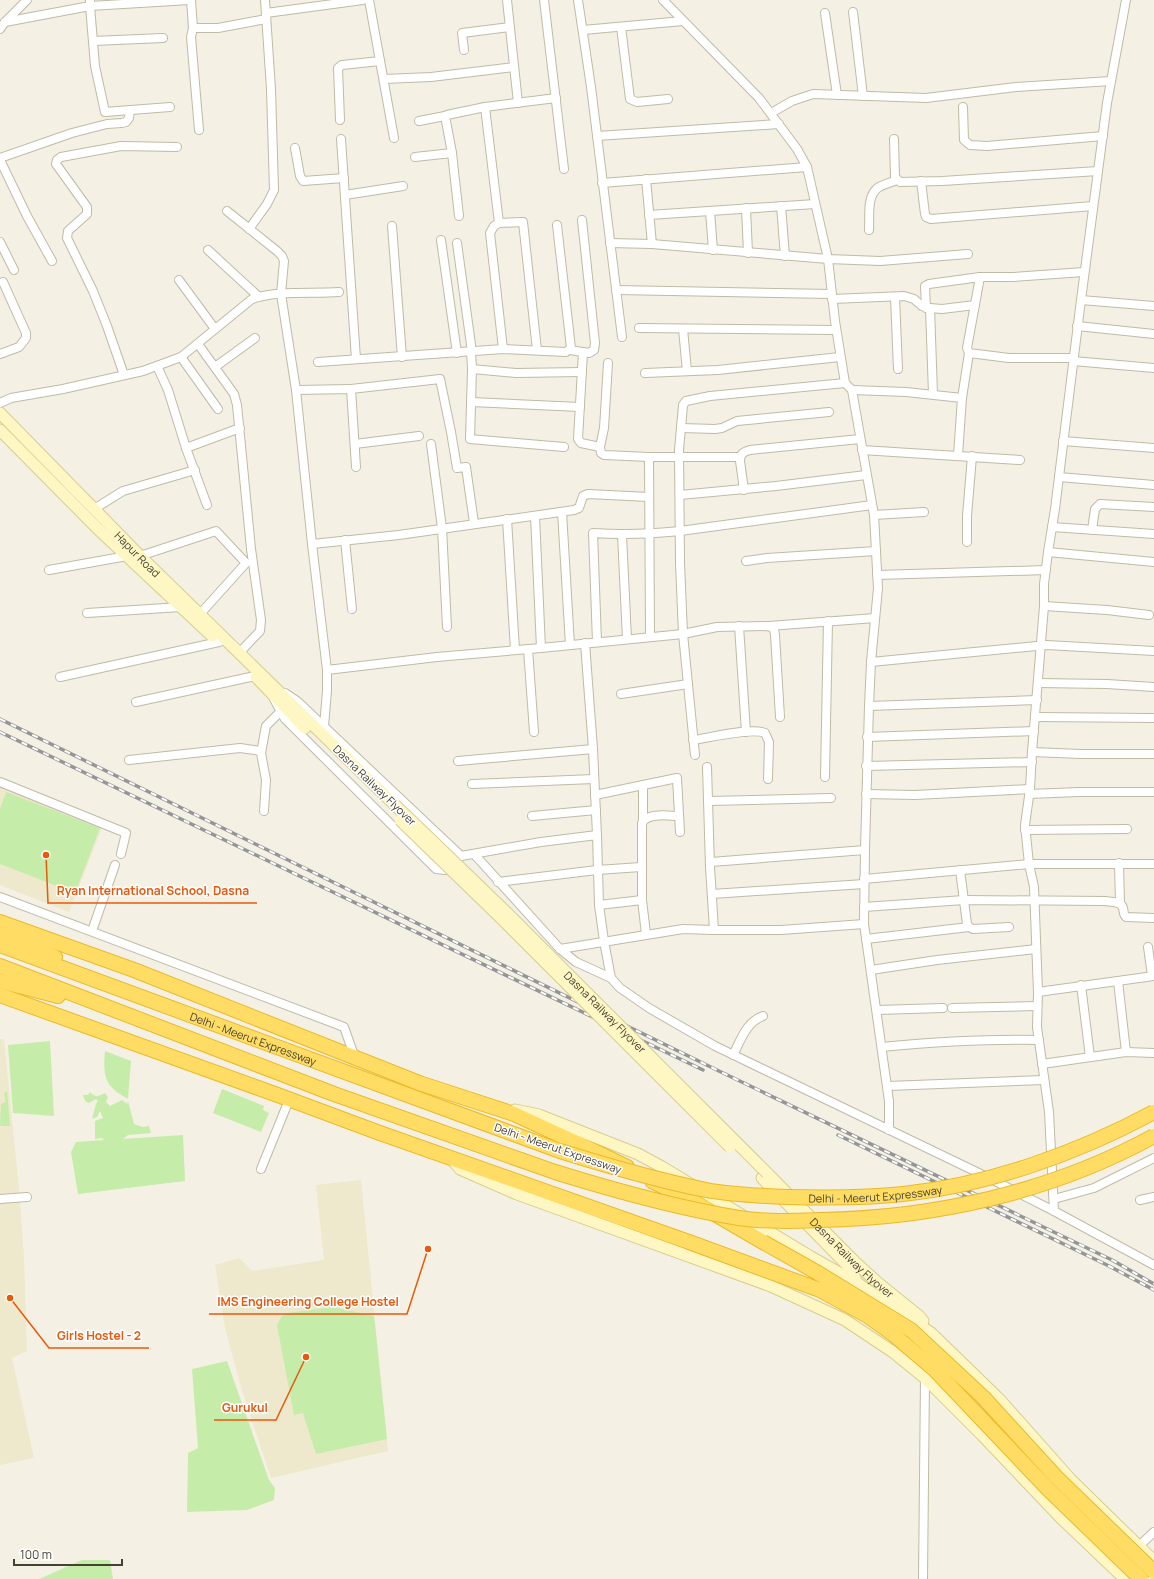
<svg xmlns="http://www.w3.org/2000/svg" width="1154" height="1579" font-family="Manrope,sans-serif">
	<style>
		.education { fill: #eee8cc }
		.green { fill: #c6eca9 }
		.lines { fill: none; stroke-linecap: round; stroke-linejoin: round }
		.street-casing { stroke: #c0baa6; stroke-width: 10 }
		.secondary-casing { stroke: #d7cd8f; stroke-width: 13 }
		.highway-casing { stroke: #ebb927; stroke-width: 16 }
		.street { stroke: #fff; stroke-width: 8 }
		.secondary { stroke: #fff7c3; stroke-width: 11 }
		.highway { stroke: #ffdd64; stroke-width: 14 }
		.rail-casing { stroke: #959595; stroke-width: 3.5 }
		.rail { stroke: #fff; stroke-width: 2; stroke-dasharray: 6; stroke-linecap: butt }
		.secondary-bridge-casing { stroke: #d7cd8f; stroke-width: 13; stroke-linecap: butt }
		.highway-bridge-casing { stroke: #ebb927; stroke-width: 16; stroke-linecap: butt }
		.secondary-bridge { stroke: #fff7c3; stroke-width: 11 }
		.highway-bridge { stroke: #ffdd64; stroke-width: 14 }
		.labels { text-anchor: middle; dominant-baseline: central; stroke-width: 3; stroke-linejoin: round; paint-order: stroke }
		.street-label { font-size: 11px; fill: #464133; stroke: #fff }
		.leader { fill: none; stroke: #e8590c; stroke-width: 1.5 }
		.callout-dot { fill: #e8590c; stroke: #fff; stroke-width: 1.5 }
		.callout-label { font-size: 12px; text-anchor: middle; font-weight: bold; fill: #e8590c; stroke: #fff; stroke-width: 3; stroke-linejoin: round; paint-order: stroke }
	</style>
	<rect width="100%" height="100%" fill="#f4f1e4"/>
	<g class="education">
		<path d="M0,784L103,825L69,912L0,885Z"/>
		<path d="M0,1039H4L19,1188L24,1256L27,1351L12,1358L34,1458L0,1465Z"/>
		<path d="M361,1180L388,1451L271,1478L241,1387L225,1328L215,1265L239,1258L252,1271L324,1260L316,1185Z"/>
	</g>
	<g class="green">
		<path d="M6,792L100,828L75,893L0,864V809Z"/>
		<path d="M50,1041L54,1116L13,1113L8,1045Z"/>
		<path d="M105,1051L131,1061L128,1099C104,1086 103,1076 105,1051Z"/>
		<path d="M222,1089L264,1106L263,1110L269,1113L261,1132L213,1113Z"/>
		<path d="M7,1091L10,1126H0L1,1104L6,1102L4,1094Z"/>
		<path d="M90,1092C95,1098 99,1096 105,1093L108,1097L106,1102L110,1106L122,1100L127,1104L128,1101L134,1124L143,1127L149,1126L151,1133L128,1135L123,1139L183,1135L185,1181L78,1194L71,1152L76,1142L104,1140L102,1138L95,1139V1121L103,1118L100,1111L97,1117L92,1119L96,1104L98,1101L96,1099L89,1103L85,1101L83,1095H88Z"/>
		<path d="M333,1307L374,1316L387,1439L316,1454L303,1413L294,1415L277,1325L282,1316L288,1313Z"/>
		<path d="M227,1361L269,1480L275,1488L274,1500L247,1510L187,1512L188,1453L198,1448L192,1369Z"/>
		<path d="M82,1560H110L113,1579H39Z"/>
	</g>
	<g class="lines">
		<g class="street-casing">
			<g id="street">
				<path d="M90,0V6L190,0"/>
				<path d="M191,0L193,28L191,37L199,130"/>
				<path d="M369,0L394,138"/>
				<path d="M507,0L518,103"/>
				<path d="M544,0L564,169"/>
				<path d="M578,0L591,87L622,337"/>
				<path d="M663,0L759,98L797,149L807,167L828,259L835,321L845,383L852,390L874,515L878,588L871,662L869,706L865,850L864,924L889,1101V1130"/>
				<path d="M853,12L863,96"/>
				<path d="M266,13L363,0"/>
				<path d="M825,13L837,95"/>
				<path d="M5,22L90,6L95,66L105,112L170,107"/>
				<path d="M621,27L630,99L637,102L668,99"/>
				<path d="M193,28H218L266,19"/>
				<path d="M0,29L5,22L27,0"/>
				<path d="M583,30L683,21"/>
				<path d="M93,41L163,38"/>
				<path d="M464,50L462,33L510,27"/>
				<path d="M384,79L431,77L514,67"/>
				<path d="M485,107L499,223L523,222L537,350"/>
				<path d="M963,107L964,140L970,145L987,146L1103,136"/>
				<path d="M771,113L792,101L813,94L926,98L1016,87L1111,81"/>
				<path d="M340,120L338,68L342,65L380,61"/>
				<path d="M419,121L445,116"/>
				<path d="M597,136L779,124"/>
				<path d="M341,139L356,359"/>
				<path d="M894,139L895,177L900,182L942,181L1098,171"/>
				<path d="M295,148L300,176L303,181L344,178"/>
				<path d="M415,157L452,153"/>
				<path d="M0,158L72,133L107,124L122,123L126,122L129,118L130,110"/>
				<path d="M0,160L27,216L52,261"/>
				<path d="M646,179L652,244"/>
				<path d="M921,181L925,214L926,217L931,219L1093,206"/>
				<path d="M602,183L807,167"/>
				<path d="M345,195L403,186"/>
				<path d="M781,206L785,256"/>
				<path d="M746,208L748,253"/>
				<path d="M227,211L277,251L282,256L284,261L281,294L296,390L312,544L327,670V691L324,726"/>
				<path d="M710,211L713,250"/>
				<path d="M649,215L815,204"/>
				<path d="M459,216L452,153L445,116L447,115L485,107L556,98"/>
				<path d="M499,223L494,226L490,233L503,349"/>
				<path d="M392,226L402,357"/>
				<path d="M249,229L267,204L274,190L271,89L265,0"/>
				<path d="M869,230C870,217 866,195 879,187C885,184 891,182 897,180"/>
				<path d="M441,240L457,353"/>
				<path d="M0,242L14,270"/>
				<path d="M457,243L472,352"/>
				<path d="M610,243L652,244L828,259L880,261L968,254"/>
				<path d="M208,250L259,297"/>
				<path d="M980,277L967,348L969,353L1009,358H1073"/>
				<path d="M179,280L215,329"/>
				<path d="M616,290L831,294"/>
				<path d="M895,297L898,369"/>
				<path d="M832,299L904,296L914,299L922,306L930,308L942,309L975,305"/>
				<path d="M1081,300L1154,306"/>
				<path d="M926,308L925,286L929,284L980,277H1013L1084,272"/>
				<path d="M930,308L933,394"/>
				<path d="M1077,326L1154,334"/>
				<path d="M639,328L836,330"/>
				<path d="M683,329L687,371"/>
				<path d="M198,344L234,394L237,405L251,549L261,620L260,631L240,652"/>
				<path d="M570,350L589,353L594,350L595,343L582,220"/>
				<path d="M471,352L472,369L516,373L582,372"/>
				<path d="M583,352L578,439L581,443L600,447L601,453L604,455L649,457H740"/>
				<path d="M0,354L19,347L26,338V333L3,282"/>
				<path d="M181,357L218,409"/>
				<path d="M1073,361L1154,368"/>
				<path d="M318,362L503,349L566,352L571,348L557,225"/>
				<path d="M157,366L168,390L186,448L207,505"/>
				<path d="M215,367L255,338"/>
				<path d="M472,369L470,439L564,447"/>
				<path d="M645,373L718,370L840,357"/>
				<path d="M124,375L107,326L93,291L67,238L68,231L87,214V207L56,164L57,160L61,157L121,146L177,147"/>
				<path d="M351,389L440,379L451,432L457,468L466,467L474,523"/>
				<path d="M296,390L351,389L356,467"/>
				<path d="M852,390L906,392L962,398"/>
				<path d="M471,402L580,407"/>
				<path d="M0,403L11,398L63,389L143,371L181,357L252,299C278,290 312,294 339,292"/>
				<path d="M681,428L715,429L722,428L737,421L829,412"/>
				<path d="M1063,441L1154,448"/>
				<path d="M355,444L419,436"/>
				<path d="M431,444L442,528L447,627"/>
				<path d="M600,447L604,428L608,363"/>
				<path d="M186,448L240,428"/>
				<path d="M862,450L1020,460"/>
				<path d="M958,455L962,398L969,353"/>
				<path d="M649,457L650,637"/>
				<path d="M1059,477L1154,485"/>
				<path d="M744,490L740,461C740,454 743,452 750,450L860,439"/>
				<path d="M680,495L776,486L866,475"/>
				<path d="M94,509L123,491L195,470"/>
				<path d="M562,512L570,645"/>
				<path d="M874,515L924,512"/>
				<path d="M535,516L541,648"/>
				<path d="M507,519L515,650"/>
				<path d="M1052,527L1154,534"/>
				<path d="M1092,530L1095,509L1100,504L1154,507"/>
				<path d="M622,535L627,639"/>
				<path d="M345,540L352,609"/>
				<path d="M967,542V516L972,456"/>
				<path d="M312,544L399,535L574,510L579,508L583,496L588,494L649,497"/>
				<path d="M1048,552L1154,562"/>
				<path d="M140,556L216,531L246,563L200,614"/>
				<path d="M746,561L767,558L876,551"/>
				<path d="M49,570L127,556"/>
				<path d="M877,575L1046,570"/>
				<path d="M1044,606L1107,610L1149,615"/>
				<path d="M87,613L181,607"/>
				<path d="M739,626L746,732"/>
				<path d="M769,626L875,618"/>
				<path d="M597,642L593,533C623,535 651,534 680,531L872,505"/>
				<path d="M585,643L593,749L597,835"/>
				<path d="M528,649L534,732"/>
				<path d="M871,662L1047,645L1154,651"/>
				<path d="M327,670L437,657L541,648L683,634L717,627L769,626L774,629L775,635L780,717"/>
				<path d="M60,677L219,642"/>
				<path d="M1038,683L1107,684L1154,687"/>
				<path d="M285,693L297,701L461,856L541,842L597,835L599,905L604,941L611,978L620,988L649,1008L715,1046L983,1175L1054,1211L1154,1265"/>
				<path d="M621,694L688,684"/>
				<path d="M274,699L285,719L436,869L445,870L461,856"/>
				<path d="M136,702L255,676"/>
				<path d="M869,706L1037,700"/>
				<path d="M1035,717L1154,718"/>
				<path d="M867,737L1034,731"/>
				<path d="M693,740C709,738 752,727 765,733L769,742L768,779"/>
				<path d="M1032,752L1081,754H1154"/>
				<path d="M695,755L683,634L680,563L679,450L683,405L686,401L710,396L845,383"/>
				<path d="M129,760L240,748L261,751"/>
				<path d="M458,761L593,749"/>
				<path d="M866,766L1032,762"/>
				<path d="M707,767L710,867L714,930"/>
				<path d="M825,777L828,621"/>
				<path d="M0,782L126,833L121,854"/>
				<path d="M472,784L594,779"/>
				<path d="M643,785V820"/>
				<path d="M866,794L915,795L1030,789"/>
				<path d="M1029,794L1079,792H1154"/>
				<path d="M595,795L677,778L680,832"/>
				<path d="M708,801L831,798"/>
				<path d="M264,811L266,780L261,753L266,726L280,712"/>
				<path d="M532,816L596,810"/>
				<path d="M1025,830L1127,829"/>
				<path d="M474,854L560,949L576,962L611,978"/>
				<path d="M711,862L865,850"/>
				<path d="M1119,863L1120,904"/>
				<path d="M960,870L967,924L969,927L973,929L1009,927"/>
				<path d="M864,879L1029,864H1154"/>
				<path d="M498,882L597,870L641,867"/>
				<path d="M712,894L864,884"/>
				<path d="M0,897L344,1027L355,1058"/>
				<path d="M599,905L642,900"/>
				<path d="M864,907L964,900L1105,901C1111,902 1121,901 1123,908C1124,912 1123,914 1126,917L1154,918"/>
				<path d="M92,931L115,865"/>
				<path d="M646,934L642,900V823C648,812 669,816 679,816"/>
				<path d="M866,939L969,927"/>
				<path d="M1148,947L1152,976"/>
				<path d="M560,949L683,929L714,930H781L864,924"/>
				<path d="M871,970L937,960L1036,949"/>
				<path d="M1118,981L1126,1052"/>
				<path d="M1081,985L1090,1057"/>
				<path d="M1038,992L1154,976"/>
				<path d="M952,1008L1037,1006"/>
				<path d="M877,1010L943,1008"/>
				<path d="M882,1047C935,1042 986,1039 1039,1040"/>
				<path d="M733,1055C741,1040 746,1022 763,1016"/>
				<path d="M1042,1064L1126,1052L1154,1053"/>
				<path d="M888,1086L1044,1080"/>
				<path d="M261,1169L289,1100"/>
				<path d="M0,1199L27,1197"/>
				<path d="M1054,1199L1094,1188L1154,1158"/>
				<path d="M1140,1200L1154,1197"/>
				<path d="M1054,1211L1049,1112L1037,1027L1038,992L1034,887L1029,864L1025,825L1030,789L1032,752L1044,606V584L1048,552L1055,509L1081,300L1107,103L1126,0"/>
				<path d="M1139,1546L1154,1532"/>
				<path d="M923,1579L925,1378"/>
			</g>
		</g>
		<g class="secondary-casing">
			<g id="secondary">
				<path id="s1" d="M0,413L143,559L395,805"/>
				<path d="M0,430L98,529L212,636"/>
				<path d="M256,677L305,728"/>
				<path d="M515,1110L539,1115L638,1154L662,1167L811,1257L857,1283L931,1333L1000,1400L1071,1480L1154,1561"/>
				<path d="M452,1159L460,1169L517,1194L771,1286L845,1320L893,1352L925,1378L982,1435L1061,1518L1125,1579"/>
				<path id="s2" d="M767,1173L856,1263L878,1283L919,1316L923,1321"/>
				<path d="M762,1178L851,1269L857,1283"/>
			</g>
		</g>
		<g class="highway-casing">
			<g id="highway">
				<path d="M0,922L134,970L419,1083L514,1114L592,1150L627,1167"/>
				<path d="M0,933L24,942L55,957"/>
				<path id="s3" d="M0,945L560,1151"/>
				<path d="M0,966L334,1094L555,1172"/>
				<path d="M0,981L58,996"/>
				<path d="M0,995L275,1094L377,1132L689,1242"/>
				<path d="M652,1181L696,1203L763,1242"/>
			</g>
		</g>
		<use href="#street" class="street"/>
		<use href="#secondary" class="secondary"/>
		<use href="#highway" class="highway"/>
		<g class="rail-casing">
			<g id="rail">
				<path d="M0,719L721,1072L1112,1260L1154,1284"/>
				<path d="M0,732L703,1070"/>
				<path d="M838,1135L1109,1266L1154,1290"/>
			</g>
		</g>
		<use href="#rail" class="rail"/>
		<g class="secondary-bridge-casing">
			<g id="secondary-bridge">
				<path id="s4" d="M395,805L506,912L767,1173"/>
				<path d="M400,820L500,917L730,1147"/>
			</g>
		</g>
		<g class="highway-bridge-casing">
			<g id="highway-bridge">
				<path id="s5" d="M560,1151C608,1166 656,1180 706,1190C733,1195 761,1196 789,1197C827,1198 866,1198 903,1194C989,1185 1078,1153 1154,1112"/>
				<path d="M555,1172C616,1191 677,1208 739,1218C765,1222 793,1221 820,1220C935,1218 1052,1192 1154,1136"/>
				<path d="M689,1242L820,1290L868,1316L893,1334L935,1370L1048,1489L1141,1579"/>
				<path d="M763,1242L818,1273L911,1330L983,1397L1056,1477L1154,1572"/>
			</g>
		</g>
		<use href="#secondary-bridge" class="secondary-bridge"/>
		<use href="#highway-bridge" class="highway-bridge"/>
	</g>
	<g class="labels">
		<g class="street-label">
			<text stroke="none"><textPath href="#s1" startOffset="197">Hapur Road</textPath></text>
			<text transform="translate(375 785) rotate(44)">Dasna Railway Flyover</text>
			<text stroke="none"><textPath href="#s4" startOffset="295">Dasna Railway Flyover</textPath></text>
			<text stroke="none"><textPath href="#s3" startOffset="270">Delhi - Meerut Expressway</textPath></text>
			<text transform="translate(558 1148) rotate(19)">Delhi - Meerut Expressway</text>
			<text stroke="none"><textPath href="#s5" startOffset="321">Delhi - Meerut Expressway</textPath></text>
			<text stroke="none"><textPath href="#s2" startOffset="120">Dasna Railway Flyover</textPath></text>
		</g>
	</g>
	<path class="leader" d="M46 855L48 903H257M428 1249L407 1314H209M10 1298L49 1348H149M306 1357L276 1420H214"/>
	<g class="callout-dot">
		<circle cx="46" cy="855" r="4"/>
		<circle cx="428" cy="1249" r="4"/>
		<circle cx="10" cy="1298" r="4"/>
		<circle cx="306" cy="1357" r="4"/>
	</g>
	<g class="callout-label">
		<text x="153" y="895">Ryan International School, Dasna</text>
		<text x="308" y="1306">IMS Engineering College Hostel</text>
		<text x="99" y="1340">Girls Hostel - 2</text>
		<text x="245" y="1412">Gurukul</text>
	</g>
	<path d="M14 1559v6h108v-6" fill="none" stroke="#464133" stroke-width="2"/>
	<text x="20" y="1559" font-size="12" fill="#464133" stroke="#ffffff" stroke-width="3" paint-order="stroke">100 m</text>
</svg>
